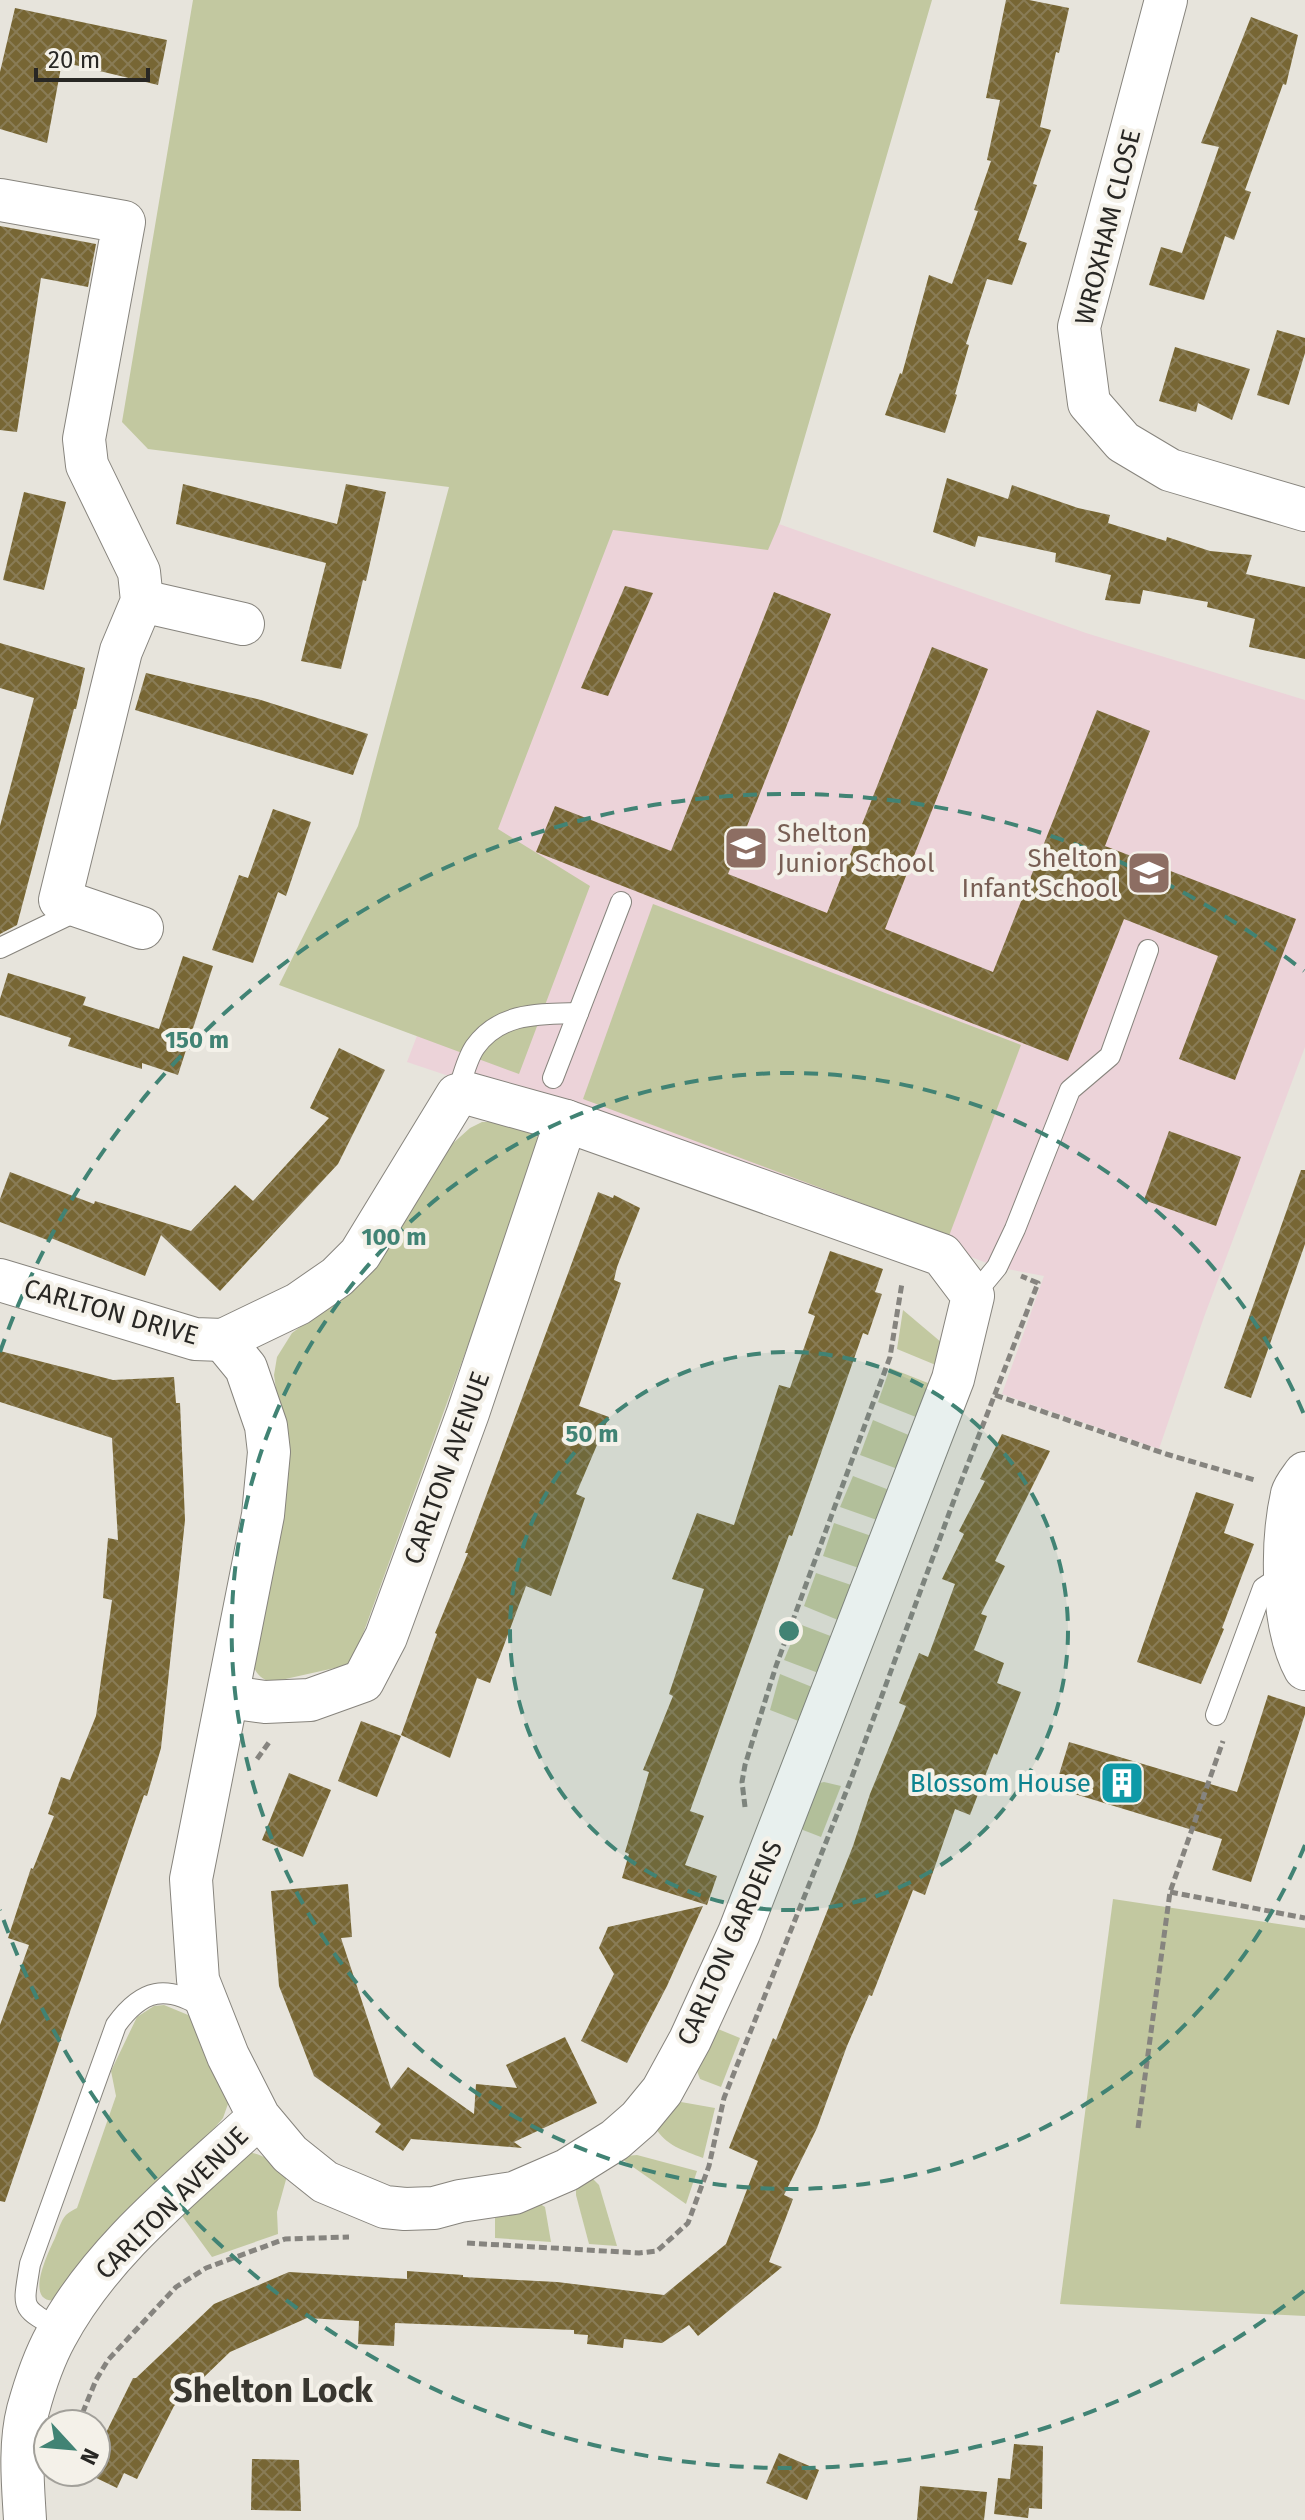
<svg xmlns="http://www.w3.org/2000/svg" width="1305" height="2520" font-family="'Fira Sans',sans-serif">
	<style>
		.education { fill: #ecd3d9 }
		.green { fill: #c2c8a0 }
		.building { fill: url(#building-cross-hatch) }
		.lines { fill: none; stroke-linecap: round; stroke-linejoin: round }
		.lane-casing { stroke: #87847d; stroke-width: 22 }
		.street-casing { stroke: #87847d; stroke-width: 44 }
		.path { stroke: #86847f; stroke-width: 5; stroke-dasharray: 8 4; stroke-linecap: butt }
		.lane { stroke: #fff; stroke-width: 20 }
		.street { stroke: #fff; stroke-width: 42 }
		.ring { fill: none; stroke: #418374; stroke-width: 4; stroke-dasharray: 14 10 }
		.labels { text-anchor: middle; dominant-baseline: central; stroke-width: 8; stroke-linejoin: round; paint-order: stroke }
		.street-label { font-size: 26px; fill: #282724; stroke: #f4f1e9 }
		.education-label { font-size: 26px; fill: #785e54; stroke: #f4f1e9; text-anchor: start }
		.culture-label { font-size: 26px; fill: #0d838f; stroke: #f4f1e9; text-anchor: end }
		.district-label { font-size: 34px; font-weight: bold; fill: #393730; stroke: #f4f1e9 }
		.centre { fill: #418374; stroke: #f4f1e9; stroke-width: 4 }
		.ring-label { font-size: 24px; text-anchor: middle; font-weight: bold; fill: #418374; stroke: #f4f1e9; stroke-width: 8; stroke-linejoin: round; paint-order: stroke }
	</style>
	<defs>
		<pattern id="building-cross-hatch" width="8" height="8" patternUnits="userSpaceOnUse" patternTransform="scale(2)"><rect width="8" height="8" fill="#776634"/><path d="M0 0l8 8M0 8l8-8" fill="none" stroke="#897c56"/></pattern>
	</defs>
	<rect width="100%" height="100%" fill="#e7e4dc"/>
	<path class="education" d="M632,472L1086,633L1305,700V1047L1204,1317L1159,1449L1002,1394L1044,1276L997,1267L860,1214L407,1062Z"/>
	<g class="green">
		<path d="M193,0H932L780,522L768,550L613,530L498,829L590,886L519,1074L279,985L358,826L449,487L148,449L122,422Z"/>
		<path d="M653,904L1021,1045L949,1236L583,1099Z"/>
		<path d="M482,1122H501L546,1140L529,1177L355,1656L348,1665L272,1682C257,1678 254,1670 250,1655L281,1425L274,1375L277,1357L292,1333L326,1308L441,1154L470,1128Z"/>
		<path d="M903,1310L948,1348L943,1368L897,1349Z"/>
		<path d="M890,1368L938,1387L926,1421L878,1402Z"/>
		<path d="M873,1420L918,1439L908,1465L895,1468L860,1455Z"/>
		<path d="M853,1476L897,1493L877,1520L840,1507Z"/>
		<path d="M834,1523L880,1539L865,1570L823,1556Z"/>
		<path d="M816,1573L857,1587L838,1620L804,1606Z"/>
		<path d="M799,1624L841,1640L821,1674L784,1660Z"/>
		<path d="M780,1674L812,1687L801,1722L770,1710Z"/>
		<path d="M824,1782L841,1786L821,1837L803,1830L801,1822L815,1784Z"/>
		<path d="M1113,1899L1305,1928V2316L1060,2304Z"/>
		<path d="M164,2005L193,2017L229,2101L223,2118L208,2136L58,2300C22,2306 48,2253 55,2238C58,2231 61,2220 66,2215C69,2212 73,2210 77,2208L116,2096L111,2071L137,2017L154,2006Z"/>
		<path d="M718,2029L740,2038L721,2087L700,2079L695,2066Z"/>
		<path d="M681,2102L715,2108L703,2158C683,2150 666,2146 655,2127L671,2107Z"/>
		<path d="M245,2152C264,2153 274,2163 287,2176L277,2212L278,2234L212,2257L180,2213Z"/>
		<path d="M637,2155L697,2171L686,2204L623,2160L626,2156Z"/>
		<path d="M591,2177L599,2185L617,2246L589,2244L576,2195V2185Z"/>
		<path d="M537,2202L545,2207L551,2242L495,2238V2218Z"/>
	</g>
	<g class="building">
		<path d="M1006,0H1029L1069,8L1059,53L1056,52L1040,127L1051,130L1033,184L1037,185L1018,240L1027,243L1012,285L987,279L966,344L969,345L955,394L957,395L945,433L885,415L900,373L902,374L929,275L952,284L978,211L974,210L991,161L987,160L1000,100L986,98Z"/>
		<path d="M15,8L167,40L158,85L62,62L47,143L0,129V72Z"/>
		<path d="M1251,17L1298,35L1286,85L1283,84L1245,190L1251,192L1234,240L1225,236L1204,300L1149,285L1161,247L1182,253L1219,147L1201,143Z"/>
		<path d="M0,226L96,244L88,287L41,278L17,432L0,430Z"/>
		<path d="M1277,330L1305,338V353L1289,405L1257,395Z"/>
		<path d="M1175,347L1250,369L1232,420L1198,403L1196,412L1159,401Z"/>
		<path d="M947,478L1008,499L1012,485L1078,508L1110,515L1108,523L1166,541L1167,537L1210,551L1252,555L1246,574L1305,587V659L1249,647L1255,619L1207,607L1208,602L1143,590L1140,604L1105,600L1111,575L1055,562L1056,553L978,536L975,547L933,532Z"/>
		<path d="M183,484L337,524L346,484L386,492L366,581L363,580L341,669L301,661L326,563L176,524Z"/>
		<path d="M24,492L66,502L44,590L3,580Z"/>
		<path d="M625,586L653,593L608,696L581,688Z"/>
		<path d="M774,592L831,614L728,874L827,913L932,647L988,669L885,929L993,972L1097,710L1150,731L1105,846L1296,919L1235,1080L1179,1059L1218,956L1124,919L1068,1061L536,852L555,806L671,851Z"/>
		<path d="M0,643L85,668L76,709H74L17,925L0,934V826L34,698L0,688Z"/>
		<path d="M146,673L261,700L368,734L353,775L135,710Z"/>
		<path d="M273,809L311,822L286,896L278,892L253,963L212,950L239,875L248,878Z"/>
		<path d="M183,956L213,966L178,1075L142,1063V1069L68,1046L71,1038L0,1015V999L8,973L86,997L83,1005L159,1029Z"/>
		<path d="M339,1048L385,1070L338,1164L220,1291L161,1235L145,1276L51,1238L50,1241L0,1222V1199L10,1172L94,1204L95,1201L191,1231L235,1185L253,1201L329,1118L310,1108Z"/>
		<path d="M1169,1131L1241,1157L1216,1226L1144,1200Z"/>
		<path d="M1301,1170H1305V1244L1251,1398L1224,1388Z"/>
		<path d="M598,1192L613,1198L614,1195L640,1208L617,1267L614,1280L621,1283L579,1406L609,1417L576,1494L585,1498L551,1596L526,1586L490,1683L477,1678L450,1758L401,1735L437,1634L435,1633L468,1553H465Z"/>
		<path d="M830,1251L883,1269L875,1292L882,1294L868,1335L863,1333L792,1536L789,1535L690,1811L704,1816L685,1865L717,1876L707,1905L622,1878L629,1854L625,1852L649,1772L643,1770L673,1696L669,1694L704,1589L672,1579L697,1513L734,1525L779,1385L790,1388L815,1316L808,1313Z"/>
		<path d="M0,1351L113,1380L174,1377L176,1403H180L185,1520L161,1748L147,1796L144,1795L5,2202L0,2201V2025L29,1945L8,1938L31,1868L33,1869L54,1816L48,1814L61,1777L70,1780L96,1716L112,1600L103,1598L108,1538L118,1540L112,1438L0,1402Z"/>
		<path d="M1002,1434L1050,1451L995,1561L1005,1566L981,1614L987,1616L974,1650L1004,1663L997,1683L1021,1692L997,1755L994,1753L970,1815L955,1809L925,1895L913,1890L872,1996L869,1995L847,2046L817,2128L784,2195L793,2199L769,2262L782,2267L698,2336L689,2325L662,2343L624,2339L623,2348L587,2344L588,2335L574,2334V2330L395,2323L394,2346L358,2344L359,2321L307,2318L230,2352L174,2406L137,2479L124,2473L117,2488L86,2473L96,2472V2453L133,2378H136L214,2304L289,2272L407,2279V2271L463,2275V2277L557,2282L664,2295L726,2244L758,2161L729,2148L773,2038L776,2040L853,1846L870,1794L906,1706L899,1703L919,1653L928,1657L955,1584L942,1579L964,1534L959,1531L985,1481L980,1479Z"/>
		<path d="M1196,1492L1234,1504L1224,1533L1254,1544L1222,1628L1224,1629L1201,1684L1137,1662Z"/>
		<path d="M1268,1695L1305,1707V1714L1251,1882L1212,1870L1222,1839L1055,1788L1069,1742L1237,1792Z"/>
		<path d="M361,1721L401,1736L377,1797L338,1781Z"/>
		<path d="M289,1773L331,1790L303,1857L262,1840Z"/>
		<path d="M348,1884L352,1937L341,1938L391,2089L408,2067L474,2114L476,2084L517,2088L506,2065L565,2037L597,2103L514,2142L522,2148L411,2139L403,2151L375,2132L381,2124L314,2076L279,1986L271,1891Z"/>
		<path d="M703,1906L667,1986L627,2063L581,2041L614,1974L599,1948L608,1927Z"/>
		<path d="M1014,2444L1043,2446L1042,2509L1029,2508L1028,2518L994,2514L998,2478L1010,2479Z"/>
		<path d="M779,2453L819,2470L807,2500L766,2483Z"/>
		<path d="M252,2459L299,2460L301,2511L251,2510Z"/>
		<path d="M920,2486L987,2492L984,2520H917Z"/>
	</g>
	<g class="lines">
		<g class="lane-casing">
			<g id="lane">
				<path d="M0,948L79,910"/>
				<path d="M553,1078L621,902"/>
				<path d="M457,1095C462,1080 466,1060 475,1047C500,1012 539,1014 578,1013"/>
				<path d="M973,1296L997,1267L1015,1229L1070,1090L1110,1056L1148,950"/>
				<path d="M1216,1715L1263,1588L1284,1574"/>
				<path d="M60,2329C19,2307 23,2309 30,2264L116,2025C142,1989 166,1984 204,2008"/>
			</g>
		</g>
		<g class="street-casing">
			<g id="street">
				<path d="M1166,0L1079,327L1089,403L1123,442L1170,470L1305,510"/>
				<path d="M0,200L124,222L84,439L87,465L139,572L142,601L121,651L60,900L142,928"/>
				<path d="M142,601L243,624"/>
				<path d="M0,1280L195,1339L223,1340"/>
				<path d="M1305,1473C1300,1480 1294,1487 1292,1494C1281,1543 1281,1625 1305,1669"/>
				<path d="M228,1697L265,1702L310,1700L363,1681L386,1637L468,1413L566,1121"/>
				<path d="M25,2520C23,2485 19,2445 28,2410C34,2388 45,2356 56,2336C102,2249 188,2183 259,2117L228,2056L198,1980L191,1879L263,1515L269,1452L266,1426L246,1368L223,1340L298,1304L337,1277L360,1254L457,1095L466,1093L566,1121L942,1255L973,1296L953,1379L739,1933L690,2040L662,2091L639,2119L615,2140L567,2170L514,2193L460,2201L434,2208L405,2209L385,2207L325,2182L290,2154L259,2117"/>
			</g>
		</g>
		<g class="path">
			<path d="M995,1395L1166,1454L1255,1480"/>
			<path d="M257,1759L270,1741"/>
			<path d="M745,1807L742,1782L745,1765L776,1666L890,1357L902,1283"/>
			<path d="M1170,1892L1305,1918"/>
			<path d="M1138,2128L1170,1892L1223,1741"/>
			<path d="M467,2243L639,2253L657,2251L688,2223L709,2166L724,2098L850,1782L957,1492L1038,1283L1021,1276"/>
			<path d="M78,2424L96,2380L108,2360L176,2287L206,2268L285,2239L349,2237"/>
		</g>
		<use href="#lane" class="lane"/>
		<use href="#street" class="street"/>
	</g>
	<circle cx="789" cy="1631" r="279" fill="#418374" fill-opacity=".12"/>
	<g class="ring">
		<circle cx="789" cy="1631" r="279"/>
		<path d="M1305 1845A558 558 0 1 1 1305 1417"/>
		<path d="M1304 2291A837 837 0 0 1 0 1910M0 1352A837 837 0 0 1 1304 971"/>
	</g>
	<defs>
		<g id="school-square" transform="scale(2.3)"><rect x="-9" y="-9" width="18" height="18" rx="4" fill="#8d6e63" stroke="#f4f1e9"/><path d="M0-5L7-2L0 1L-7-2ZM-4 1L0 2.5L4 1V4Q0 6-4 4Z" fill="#fff"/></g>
		<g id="building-square" transform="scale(2.3)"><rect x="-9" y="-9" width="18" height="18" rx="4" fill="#0f9aa8" stroke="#f4f1e9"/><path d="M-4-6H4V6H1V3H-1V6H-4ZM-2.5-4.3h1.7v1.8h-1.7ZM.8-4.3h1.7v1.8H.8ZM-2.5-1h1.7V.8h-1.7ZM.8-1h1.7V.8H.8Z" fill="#fff"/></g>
	</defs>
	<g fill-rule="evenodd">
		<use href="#school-square" x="746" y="848"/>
		<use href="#school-square" x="1149" y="873"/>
		<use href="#building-square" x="1122" y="1783"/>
	</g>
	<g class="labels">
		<g class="street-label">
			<text transform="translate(1108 227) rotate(-76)">WROXHAM CLOSE</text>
			<text transform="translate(111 1312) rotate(16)">CARLTON DRIVE</text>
			<text transform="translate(447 1468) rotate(-70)">CARLTON AVENUE</text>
			<text transform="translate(730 1943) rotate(-66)">CARLTON GARDENS</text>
			<text transform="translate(172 2203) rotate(-45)">CARLTON AVENUE</text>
		</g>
		<g class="education-label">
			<text x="777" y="833">Shelton<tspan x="777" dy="30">Junior School</tspan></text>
			<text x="1118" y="858" text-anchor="end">Shelton<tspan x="1118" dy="30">Infant School</tspan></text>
		</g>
		<g class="culture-label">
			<text x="1091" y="1783">Blossom House</text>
		</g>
		<g class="district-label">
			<text x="273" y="2390">Shelton Lock</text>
		</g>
	</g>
	<circle cx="789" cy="1631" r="12" class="centre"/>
	<g class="ring-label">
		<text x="197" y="1048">150 m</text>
		<text x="394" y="1245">100 m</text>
		<text x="592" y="1442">50 m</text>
	</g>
	<g transform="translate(72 2448) rotate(116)"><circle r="38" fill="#f4f1e9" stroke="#a2a09a" stroke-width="2"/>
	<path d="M0-6L14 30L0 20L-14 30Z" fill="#418374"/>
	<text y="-12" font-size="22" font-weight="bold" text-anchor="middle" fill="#282724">N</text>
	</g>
	<path d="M36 68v12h112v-12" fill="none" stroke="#282724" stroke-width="4"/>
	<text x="48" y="68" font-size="24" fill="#282724" stroke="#f4f1e9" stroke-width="6" paint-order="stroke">20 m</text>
</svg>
